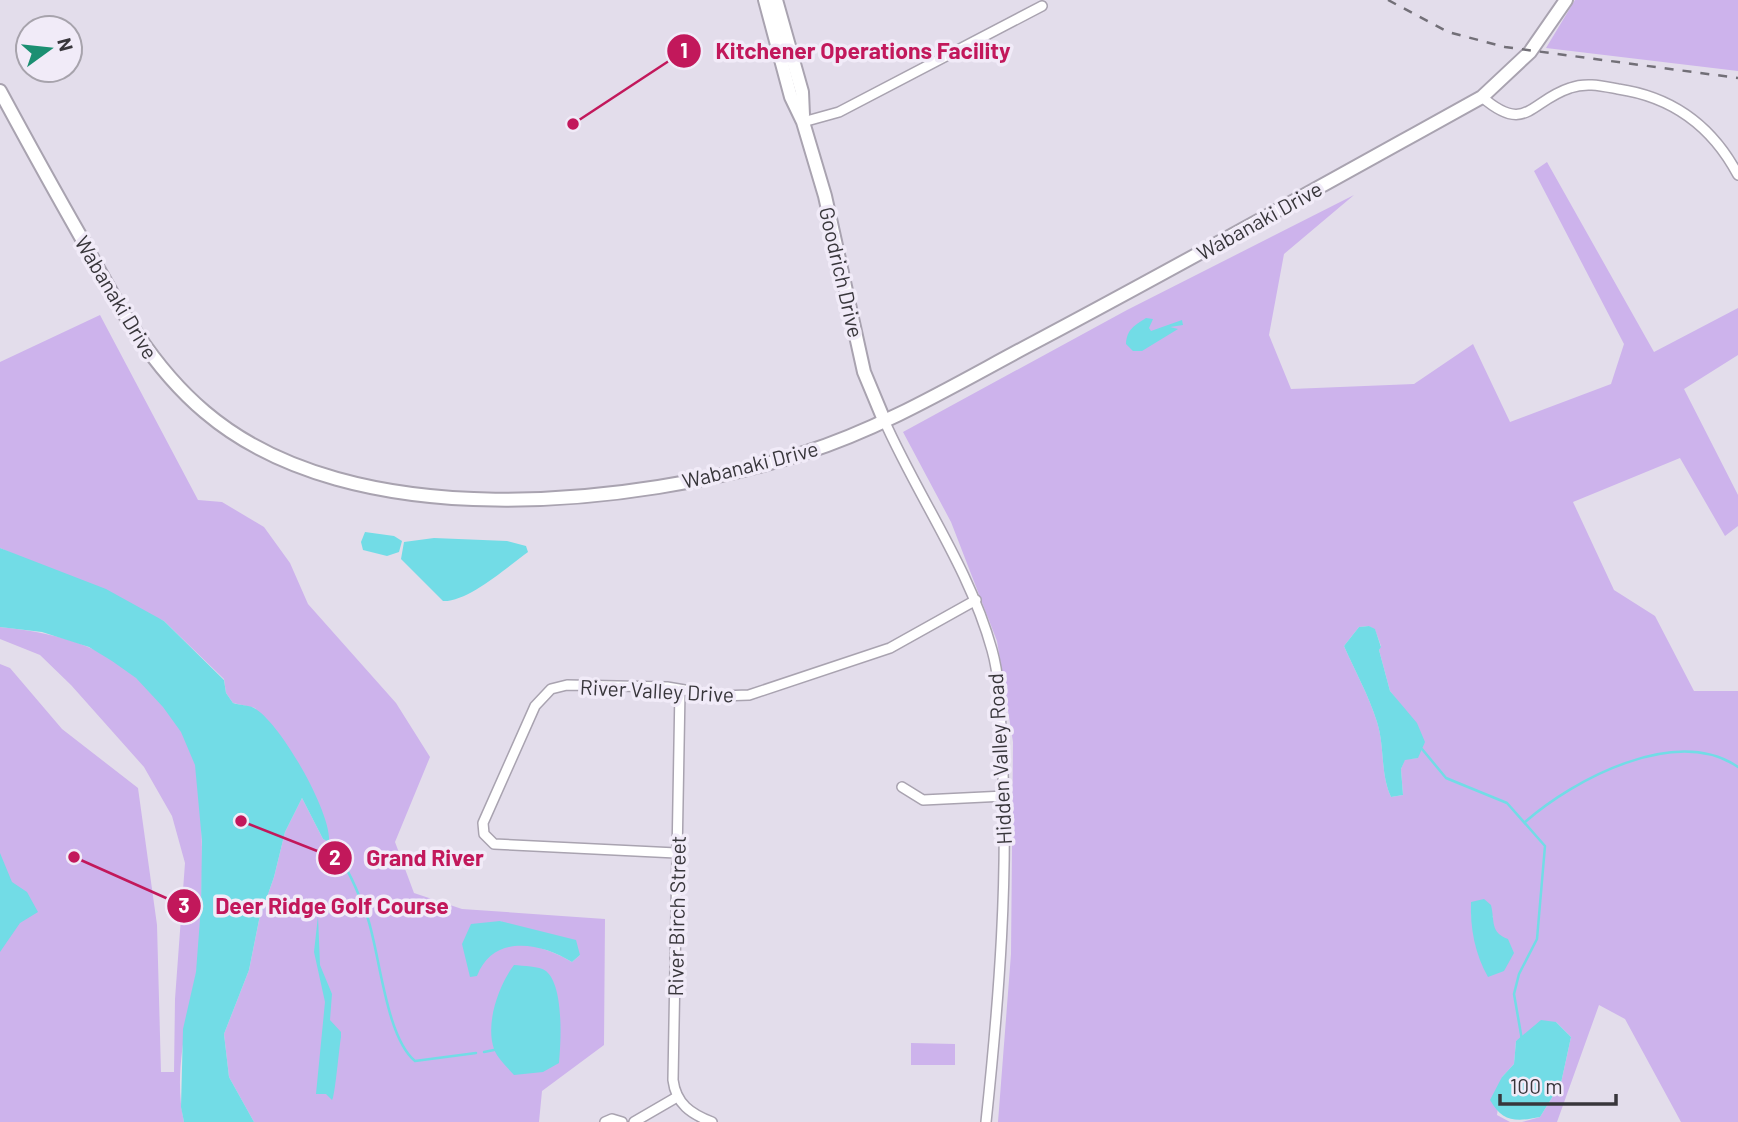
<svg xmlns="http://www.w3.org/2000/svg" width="1738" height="1122" font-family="Barlow,sans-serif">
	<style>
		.green { fill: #cdb3ec; fill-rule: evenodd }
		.water { fill: #72dce6 }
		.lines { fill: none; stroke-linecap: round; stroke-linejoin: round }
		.stream { stroke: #72dce6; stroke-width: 2.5 }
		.street-casing { stroke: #a9a3b0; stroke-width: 12 }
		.secondary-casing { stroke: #a9a3b0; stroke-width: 16 }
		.street { stroke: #fff; stroke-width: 9 }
		.secondary { stroke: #fff; stroke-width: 12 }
		.rail { stroke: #726f77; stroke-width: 2.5; stroke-dasharray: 9 9; stroke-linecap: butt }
		.labels { text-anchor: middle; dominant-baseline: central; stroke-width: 7; stroke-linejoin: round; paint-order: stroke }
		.street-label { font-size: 21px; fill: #38363b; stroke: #f1ebf8 }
		.leader { fill: none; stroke: #c2185b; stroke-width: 2.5 }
		.callout-dot { fill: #c2185b; stroke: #f1ebf8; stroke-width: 2.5 }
		.mark-label { font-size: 21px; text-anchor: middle; font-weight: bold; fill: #fff }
		.callout-label { font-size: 23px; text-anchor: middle; font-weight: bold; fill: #c2185b; stroke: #f1ebf8; stroke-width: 7; stroke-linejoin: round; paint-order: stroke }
	</style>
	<rect width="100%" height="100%" fill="#e3ddeb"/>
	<g class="green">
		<path d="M1575,0H1738V71L1546,48Z"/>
		<path d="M1547,162L1654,352L1738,308V355L1684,389L1738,495V526L1725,536L1680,458L1573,502L1614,590L1655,616L1694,691H1738V1122H1681L1625,1019L1599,1005L1557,1122H1522L1540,1117L1561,1083L1571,1037L1556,1022L1516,1041L1514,1064L1502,1077L1497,1115L1510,1122H998L1011,954L1013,742L997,641L951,522L903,432L1127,310L1354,195L1284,254L1269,335L1291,389L1414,384L1473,344L1510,422L1611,384L1624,344L1534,171ZM1369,626L1375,630L1381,646L1379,650L1390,691L1401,705L1418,758L1405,759L1401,769L1403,795L1391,797C1380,773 1385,746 1377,722C1369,696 1355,671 1344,646L1359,627ZM1471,913L1493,916L1492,927L1498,935L1474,932Z"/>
		<path d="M100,315L198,500L222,502L264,527L290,563L308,604L396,703L430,757L395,842L414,893L462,909L605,919L604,1045L542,1091L539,1122H254L229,1077L224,1034L249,970L259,920L274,877L285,832L302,798L323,839L329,841L255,708L233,703L226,693L224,679L164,621L0,548V362ZM500,921L580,955L572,962C554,951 518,937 498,948C492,952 487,959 482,963Z"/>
		<path d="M0,627C30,630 60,635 88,647C133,666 186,718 196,767C202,801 202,839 202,873C201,903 201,946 196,975C187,1023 173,1072 184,1122H0V664L10,668L62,729L138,788L157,925L161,1072H174L175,999L185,863L172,816L144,767L71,685L40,655L0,639Z"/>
		<path d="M911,1043L955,1044V1065H911Z"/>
	</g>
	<g class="water">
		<path d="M1146,318L1153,319L1149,328L1151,331L1182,320L1183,325L1170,327L1178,329L1142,351H1133L1126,344C1127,329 1134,326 1146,318Z"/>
		<path d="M365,532L394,536L402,541L399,552L387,556L363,550L361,542Z"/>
		<path d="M434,538L507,541L526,546L528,552C507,567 468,602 443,601L401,559L404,542Z"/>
		<path d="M0,548L106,589L164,621L224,680L226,693L233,703C239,705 249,705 254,708C280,722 332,813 329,842L323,839L302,798L285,832L274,877L259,920L249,970L224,1034L229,1077L254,1122H184L181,1107L183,1029L196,972L201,906L202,841L195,765L181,732L163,707L136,678L112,661L89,647L42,632L0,627Z"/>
		<path d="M1369,626L1375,629L1381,647L1379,650L1390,691L1417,723L1425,742L1418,758L1405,760L1401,769L1403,795L1391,797C1380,773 1385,747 1377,722C1369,696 1355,671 1344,646L1359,627Z"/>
		<path d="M0,853L12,882L27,892L38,912L20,923L0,952Z"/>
		<path d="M1484,899L1491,905C1495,922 1490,932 1508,939L1514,953L1504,971L1488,977C1475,954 1470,928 1471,902Z"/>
		<path d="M318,916L320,965L332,994L330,1020L341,1032V1037C339,1048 335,1097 332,1100L326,1094H316L325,1002L314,952Z"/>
		<path d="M500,921L576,940L580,955L572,962C540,942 493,934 477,976L470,977L462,944L471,924Z"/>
		<path d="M514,965C523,966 539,966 546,971C564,986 561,1041 559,1063L543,1072L514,1075C508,1068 497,1058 494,1049C485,1023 499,985 514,965Z"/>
		<path d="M1541,1020L1556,1022L1571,1037L1561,1083L1540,1117C1516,1122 1502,1122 1490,1100L1502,1077L1514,1064L1516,1041Z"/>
	</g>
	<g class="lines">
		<g class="stream">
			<path d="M1422,749L1446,778L1507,803L1545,846L1537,939L1519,974L1514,994L1522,1040"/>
			<path d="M1525,822C1574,779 1676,725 1738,767"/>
			<path d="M329,842C347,865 358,891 368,919C380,956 386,1037 415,1061L476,1053"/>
			<path d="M484,1052L494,1050"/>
		</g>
		<g class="street-casing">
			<g id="street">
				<path d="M1482,97C1526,135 1530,101 1570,88C1586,82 1602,86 1618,89C1673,97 1712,126 1738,175"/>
				<path d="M803,122L839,112L1042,6"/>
				<path d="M884,420C919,499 969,567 992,650C1001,682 1000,718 1002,751C1009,874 999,1000 986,1122"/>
				<path d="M680,690L673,1080C676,1104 691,1114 712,1122"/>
				<path d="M902,787L923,800L1005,796"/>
				<path d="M676,853L494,844L484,834L483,823L535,706L551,689L567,685L667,687L720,696L749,695L890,648L976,600"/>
				<path d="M605,1122L612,1119L622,1122"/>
				<path d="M634,1122L677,1097"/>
			</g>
		</g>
		<g class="secondary-casing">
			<g id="secondary">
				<path d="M765,0L791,97L803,122L825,196L864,372L884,420"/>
				<path d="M776,0L802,92L803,115"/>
				<path d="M0,91C27,141 54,190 82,239C116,302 149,365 205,412C352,537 632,507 804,453C886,427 961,381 1037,341C1186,262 1334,179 1482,97L1530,52L1566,0"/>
			</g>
		</g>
		<use href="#street" class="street"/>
		<use href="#secondary" class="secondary"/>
		<path class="rail" d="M1388,0L1448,32L1505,47L1738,78"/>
	</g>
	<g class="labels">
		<g class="street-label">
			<text transform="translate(1259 220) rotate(-29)">Wabanaki Drive</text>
			<text transform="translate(842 272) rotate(77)">Goodrich Drive</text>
			<text transform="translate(117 297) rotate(59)">Wabanaki Drive</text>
			<text transform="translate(750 464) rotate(-14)">Wabanaki Drive</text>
			<text transform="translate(657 690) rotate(3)">River Valley Drive</text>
			<text transform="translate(999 759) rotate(-93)">Hidden Valley Road</text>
			<text transform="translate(676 916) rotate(-89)">River Birch Street</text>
		</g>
	</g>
	<path class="leader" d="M573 124L684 51M241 821L335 858M74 857L184 906"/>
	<g class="callout-dot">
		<circle cx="573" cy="124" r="7"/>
		<circle cx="241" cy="821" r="7"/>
		<circle cx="74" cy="857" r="7"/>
		<circle cx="684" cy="51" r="18"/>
		<circle cx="335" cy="858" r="18"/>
		<circle cx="184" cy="906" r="18"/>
	</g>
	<g class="mark-label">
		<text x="684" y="58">1</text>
		<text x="335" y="865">2</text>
		<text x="184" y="913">3</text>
	</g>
	<g class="callout-label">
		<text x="863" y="59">Kitchener Operations Facility</text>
		<text x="425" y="866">Grand River</text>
		<text x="332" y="914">Deer Ridge Golf Course</text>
	</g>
	<g transform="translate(49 49) rotate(75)"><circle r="33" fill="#f1ebf8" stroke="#a7a3ac" stroke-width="2"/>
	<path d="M0-5L12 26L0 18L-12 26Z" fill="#1b8f72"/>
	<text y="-10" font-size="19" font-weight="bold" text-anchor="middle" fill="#38363b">N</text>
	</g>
	<path d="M1500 1094v10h116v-10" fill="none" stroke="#38363b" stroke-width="3.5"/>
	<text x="1510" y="1094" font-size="21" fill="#38363b" stroke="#f1ebf8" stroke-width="5" paint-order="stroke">100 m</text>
</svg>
